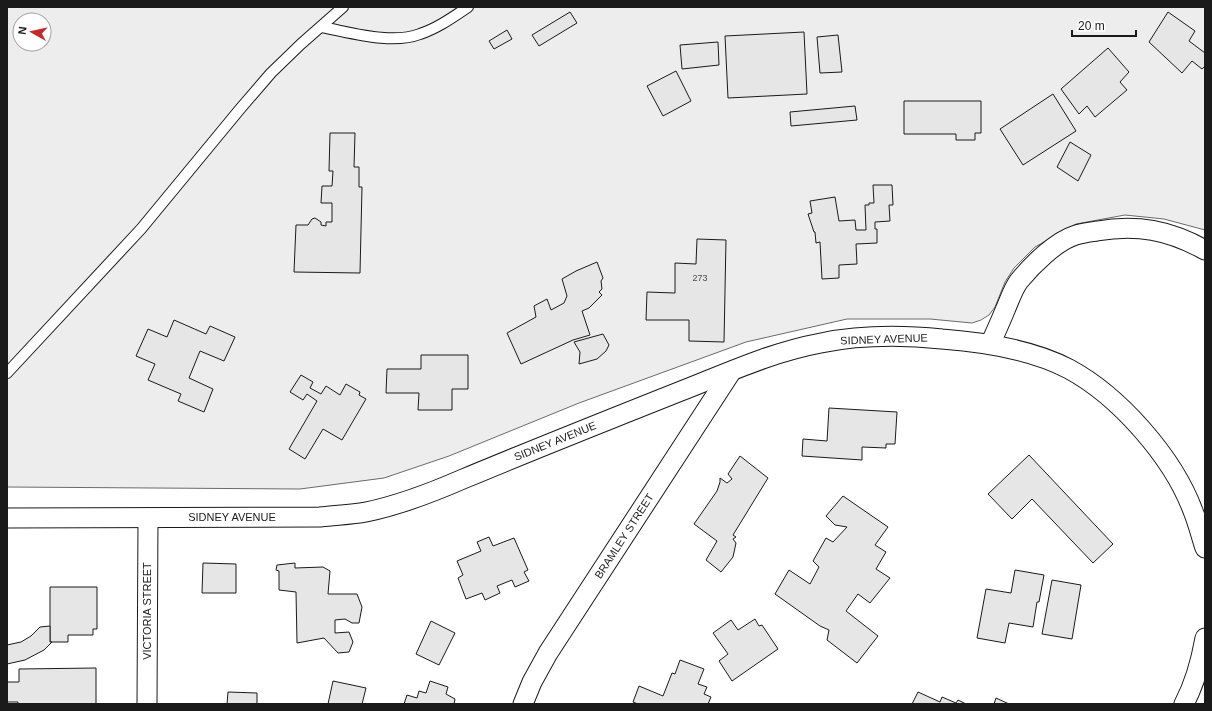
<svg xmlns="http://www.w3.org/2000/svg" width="1212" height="711" font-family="Helvetica,sans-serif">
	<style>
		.built { fill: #ededed; stroke: #6a6a6a; fill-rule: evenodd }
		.building { fill: #e6e6e6; stroke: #1a1a1a }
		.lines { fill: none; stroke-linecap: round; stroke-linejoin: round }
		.service-casing { stroke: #1a1a1a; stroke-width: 12 }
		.minor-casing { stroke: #1a1a1a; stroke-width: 21 }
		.service { stroke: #fff; stroke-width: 10 }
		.minor { stroke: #fff; stroke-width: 19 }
		.labels { text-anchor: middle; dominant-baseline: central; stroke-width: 3; stroke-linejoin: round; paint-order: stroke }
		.number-label { font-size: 9px; fill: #4d4d4d }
		.street-label { font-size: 11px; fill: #1a1a1a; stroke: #fff }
	</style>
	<rect width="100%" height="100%" fill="#fff"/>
	<path class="built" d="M7,7H1205V230L1164,219L1125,215L1076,224L1035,247L1014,268L1005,282L995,307L989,315L981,320L972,323L930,319H847L746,342L579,403L449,456L384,478L300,489L7,487ZM20,20H44V44H20Z"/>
	<g class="building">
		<path d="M570,12L577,23L539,46L532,35Z"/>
		<path d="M1168,12L1195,31L1189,41L1205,53V66L1202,69L1192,61L1182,73L1149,42Z"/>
		<path d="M507,30L512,39L494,49L489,41Z"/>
		<path d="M804,32L807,94L728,98L725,36Z"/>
		<path d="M838,35L842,72L820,73L817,37Z"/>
		<path d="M718,42L719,65L682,69L680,45Z"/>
		<path d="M1108,48L1129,72L1120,82L1127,90L1095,117L1087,106L1079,114L1061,89Z"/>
		<path d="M676,71L691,101L663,116L647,86Z"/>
		<path d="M1053,94L1076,131L1023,165L1000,129Z"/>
		<path d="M904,101H981V133H975V140H956V134H904Z"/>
		<path d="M855,106L857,120L791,126L790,112Z"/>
		<path d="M330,133H355L354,167H359V187H362L360,273L294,272L296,225H308L312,219L315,218L321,222V225L326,226V222H332V203H321L322,186H332L333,171H329Z"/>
		<path d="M1070,142L1091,155L1078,181L1057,167Z"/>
		<path d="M873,185H892L893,205H889L890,221L875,222V229H877V243L856,244L857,264L839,265V278L822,279L820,242L816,243L815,232H814L808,214L812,213L810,201L835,197L839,221L855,220L856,230H866L865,205H869V203H874Z"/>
		<path d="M697,239L726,240L724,342L689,341V320H646L647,292L675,293V263L696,264Z"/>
		<path d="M597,262L603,278L601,281L602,289L599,292L602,295L589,308L582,311L590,335L573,340L521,364L507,333L536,317L534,306L547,299L551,310L564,303L567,296L562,279L576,271Z"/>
		<path d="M174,320L206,334L210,326L235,337L224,361L200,351L189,378L213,389L204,412L178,401L181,394L148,380L155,364L136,356L148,329L167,337Z"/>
		<path d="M603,334L609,345L606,351L597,359L579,364L580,352L574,342Z"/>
		<path d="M421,355H468V389H452V410H418L419,393H386L387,369H421Z"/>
		<path d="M301,375L313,382L310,388L321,394L326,386L340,395L346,384L360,392L359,395L366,399L342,440L323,429L305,459L289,449L317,401L307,394L303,400L290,392Z"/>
		<path d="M829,408L897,412L895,444H886V448L862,447V460L802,456L803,439L827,441Z"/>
		<path d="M1029,455L1113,544L1093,563L1032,499L1012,519L988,494Z"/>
		<path d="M740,456L768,478L733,535L736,537L733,539L736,543L733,557L721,572L706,560L717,541L694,524L717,491L720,482V478L727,483L732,479L728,474Z"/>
		<path d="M843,496L888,527L875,545L886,552L876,569L890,578L870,603L858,594L846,611L878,636L857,663L827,640L829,630L820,626L775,594L789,570L810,584L819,567L813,561L826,538L833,542L847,527L835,525L826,516Z"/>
		<path d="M489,537L493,546L514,538L528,570L524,572L529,581L515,587L512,580L497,586L500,593L485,600L482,593L466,599L458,578L463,575L457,561L481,551L477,542Z"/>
		<path d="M203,563L236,564V593H202Z"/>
		<path d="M295,563V568L323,567L330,571L328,594H357L362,607L359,623H352L345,619L335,620V633L349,632L353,642L349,652L338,653L324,638L297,643L296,592L279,590V571L276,570L277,565Z"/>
		<path d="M1015,570L1044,575L1039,602H1037L1033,627L1009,623L1005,643L977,638L986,589L1011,593Z"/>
		<path d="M1052,580L1081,585L1072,639L1042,634Z"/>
		<path d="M50,587H97V629H93V635H68V642H50Z"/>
		<path d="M755,619L759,626L762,625L778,649L732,681L719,661L728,654L713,633L731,620L738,630Z"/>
		<path d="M431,621L455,633L439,665L416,654Z"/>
		<path d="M50,626V642H52L44,650L25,660L7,664V645L21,642L31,636L40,627Z"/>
		<path d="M680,660L704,669L698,684L707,687L704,694L711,697L708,704H638L633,702L639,686L663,696L672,673L675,674Z"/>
		<path d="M96,668V704H18V702H7V682H19V669Z"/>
		<path d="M333,681L366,688L362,704H328Z"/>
		<path d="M430,681L448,687L446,694L455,699L454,704H404L407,695L417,698L419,691L426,693Z"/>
		<path d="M228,692L257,693V704H227Z"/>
		<path d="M918,692L940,702L942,697L956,703L958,700L966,704H912Z"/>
		<path d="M996,698L1009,704H994Z"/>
	</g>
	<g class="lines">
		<g class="service-casing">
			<g id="service">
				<path d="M321,27C350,32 391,45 420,34C438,28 453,17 468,7"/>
				<path d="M7,373L141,229L240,109L271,73L301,44L343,7"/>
			</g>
		</g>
		<g class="minor-casing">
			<g id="minor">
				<path d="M990,344C996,332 1001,320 1006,308C1010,299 1013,289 1019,281C1032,265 1056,241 1076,235C1082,233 1090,232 1097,231C1137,224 1169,230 1205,250"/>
				<path d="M7,518L320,517C335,515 351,515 366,512C400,505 431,493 463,479C535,449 608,420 681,391C727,373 772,352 821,343C860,335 902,335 942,339C982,342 1033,350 1069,369C1119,396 1173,457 1193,511C1198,523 1201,536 1205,548"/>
				<path d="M147,704L148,518"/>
				<path d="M523,704L532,682L548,653L731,372"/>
				<path d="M1184,704C1195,683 1201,661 1205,638"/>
			</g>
		</g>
		<use href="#service" class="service"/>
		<use href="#minor" class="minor"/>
	</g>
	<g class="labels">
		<g class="number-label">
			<text x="700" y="278">273</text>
		</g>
		<g class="street-label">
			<text transform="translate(884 339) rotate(-2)">SIDNEY AVENUE</text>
			<text transform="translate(555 441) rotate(-22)">SIDNEY AVENUE</text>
			<text x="232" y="517">SIDNEY AVENUE</text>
			<text transform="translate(624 536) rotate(-57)">BRAMLEY STREET</text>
			<text transform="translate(147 611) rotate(-90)">VICTORIA STREET</text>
		</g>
	</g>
	<rect width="1212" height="711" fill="none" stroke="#1a1a1a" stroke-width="16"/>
	<g transform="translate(32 32) rotate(278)"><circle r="19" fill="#ffffff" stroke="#a3a3a3"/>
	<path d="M0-3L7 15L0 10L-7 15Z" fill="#c62828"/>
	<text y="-6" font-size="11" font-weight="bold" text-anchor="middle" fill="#1a1a1a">N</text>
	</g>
	<path d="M1072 30v6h64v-6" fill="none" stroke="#1a1a1a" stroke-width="2"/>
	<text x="1078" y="30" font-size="12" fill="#1a1a1a" stroke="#ffffff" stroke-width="3" paint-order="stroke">20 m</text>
</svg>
